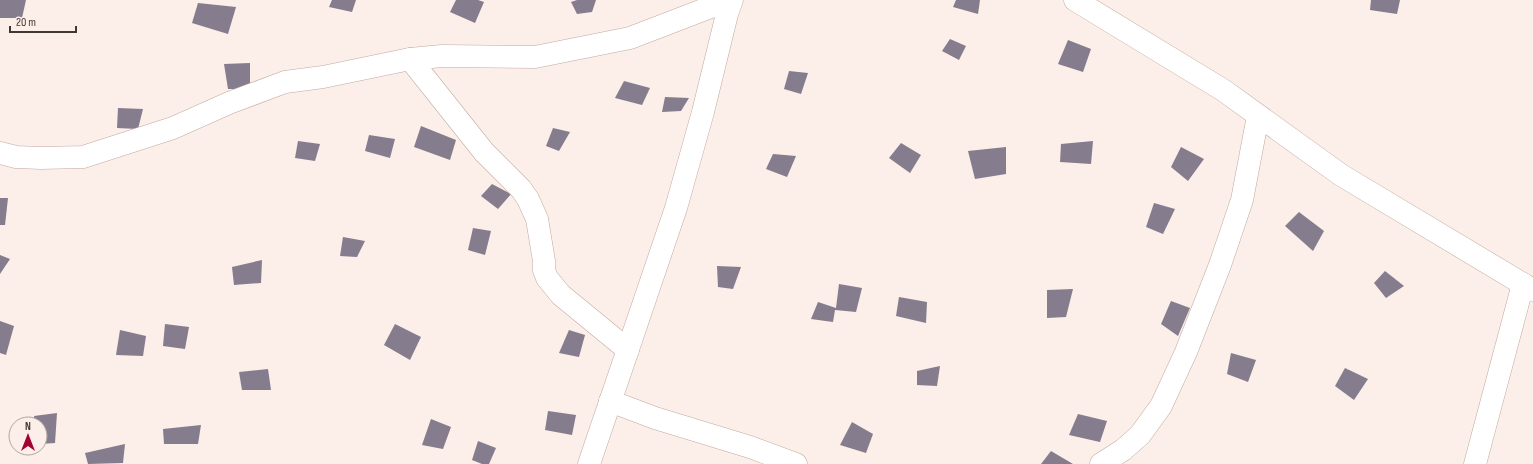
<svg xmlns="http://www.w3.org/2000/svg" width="1533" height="464" font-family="'Sofia Sans Condensed',sans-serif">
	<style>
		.building { fill: #857c8d }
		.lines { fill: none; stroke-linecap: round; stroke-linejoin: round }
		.minor-casing { stroke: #c0aba0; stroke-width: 23 }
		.minor { stroke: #fff; stroke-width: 22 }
	</style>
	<rect width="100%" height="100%" fill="#fceee8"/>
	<g class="building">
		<path d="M0,0H26L22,18H0Z"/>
		<path d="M332,0H356L352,12L329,7Z"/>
		<path d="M456,0H478L484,2L475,23L450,12Z"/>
		<path d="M577,0H596L592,12L577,14L571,2Z"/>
		<path d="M956,0H980L978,14L953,7Z"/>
		<path d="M1371,0H1400L1397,14L1370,10Z"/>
		<path d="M198,3L236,7L228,34L192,23Z"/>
		<path d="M950,39L966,46L959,60L942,51Z"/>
		<path d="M1068,40L1091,49L1083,72L1058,64Z"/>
		<path d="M250,63V89H228L224,64Z"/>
		<path d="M789,71L808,73L801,94L784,89Z"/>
		<path d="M624,81L650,88L642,105L615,98Z"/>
		<path d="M665,97L689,98L681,111L662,112Z"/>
		<path d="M118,108L143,109L138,129L117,128Z"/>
		<path d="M421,126L456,140L450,160L414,147Z"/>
		<path d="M553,128L570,132L559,151L546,146Z"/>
		<path d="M369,135L395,139L390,158L365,151Z"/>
		<path d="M298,141L320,144L315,161L295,158Z"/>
		<path d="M1093,141L1091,164L1060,162L1061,144Z"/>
		<path d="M901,143L921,155L910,173L889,158Z"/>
		<path d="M1006,147V174L975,179L968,151Z"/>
		<path d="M1181,147L1204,159L1188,181L1171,167Z"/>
		<path d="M773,154L796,156L787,177L766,169Z"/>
		<path d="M492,184L511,194L498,209L481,196Z"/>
		<path d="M0,198H8L5,225H0Z"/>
		<path d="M1154,203L1175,209L1163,234L1146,227Z"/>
		<path d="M1299,212L1324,231L1313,251L1285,226Z"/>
		<path d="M473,228L491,231L485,255L468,250Z"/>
		<path d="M343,237L365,241L357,257L340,256Z"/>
		<path d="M0,255L10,259L0,274Z"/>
		<path d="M262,260L261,283L234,285L232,267Z"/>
		<path d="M717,266L741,267L733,289L718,287Z"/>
		<path d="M1385,271L1404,286L1386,298L1374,283Z"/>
		<path d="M839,284L862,288L856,312L835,310L833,322L811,319L818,302L836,308Z"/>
		<path d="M1073,289L1066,317L1047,318V290Z"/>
		<path d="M899,297L927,302L926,323L896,316Z"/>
		<path d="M1171,301L1190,308L1178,336L1161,324Z"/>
		<path d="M0,321L14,326L6,355L0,353Z"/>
		<path d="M165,324L189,327L185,349L163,346Z"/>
		<path d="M395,324L421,337L410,360L384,345Z"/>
		<path d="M120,330L146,336L143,356L116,355Z"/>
		<path d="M569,330L585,335L579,357L559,353Z"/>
		<path d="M1231,353L1256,360L1248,382L1227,374Z"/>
		<path d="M940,366L937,386L917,385V371Z"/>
		<path d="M1345,368L1368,379L1354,400L1335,386Z"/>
		<path d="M268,369L271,390H242L239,372Z"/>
		<path d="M548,411L576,415L572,435L545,430Z"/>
		<path d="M57,413L55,443L40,444V424H35L34,416Z"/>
		<path d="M1078,414L1107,421L1100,442L1069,435Z"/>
		<path d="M431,419L451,427L443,449L422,445Z"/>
		<path d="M852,422L873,434L866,453L840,445Z"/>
		<path d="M201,425L198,444H164L163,429Z"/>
		<path d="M478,441L496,448L489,464H482L472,460Z"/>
		<path d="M125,444L123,463L88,464L85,453Z"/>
		<path d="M1051,451L1073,464H1041Z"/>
	</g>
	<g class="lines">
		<g class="minor-casing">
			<g id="minor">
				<path d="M1075,0L1223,90L1341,175L1533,290"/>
				<path d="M410,59L484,152L521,189L528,199L537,219L544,261V270L547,278L561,295L628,350"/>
				<path d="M0,153L16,157L41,158L83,157L173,128L229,103L285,82L323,77L410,59L442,56L535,57L630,38L729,0"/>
				<path d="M610,401L655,418L750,447L796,464"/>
				<path d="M589,464L676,208L703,112L727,14L732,0"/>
				<path d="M1101,464L1123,450L1140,435L1161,406L1186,352L1220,265L1242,200L1258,116"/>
				<path d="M1475,464L1523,284"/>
			</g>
		</g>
		<use href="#minor" class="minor"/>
	</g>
	<g transform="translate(28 436)"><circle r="19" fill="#fceee8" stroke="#b0a59f"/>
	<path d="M0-3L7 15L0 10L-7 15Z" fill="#a20331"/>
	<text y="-6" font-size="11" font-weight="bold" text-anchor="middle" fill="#3f3732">N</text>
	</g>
	<path d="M10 26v6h66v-6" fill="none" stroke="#3f3732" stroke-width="2"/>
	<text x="16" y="26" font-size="12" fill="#3f3732" stroke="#fceee8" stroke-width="3" paint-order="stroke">20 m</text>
</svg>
